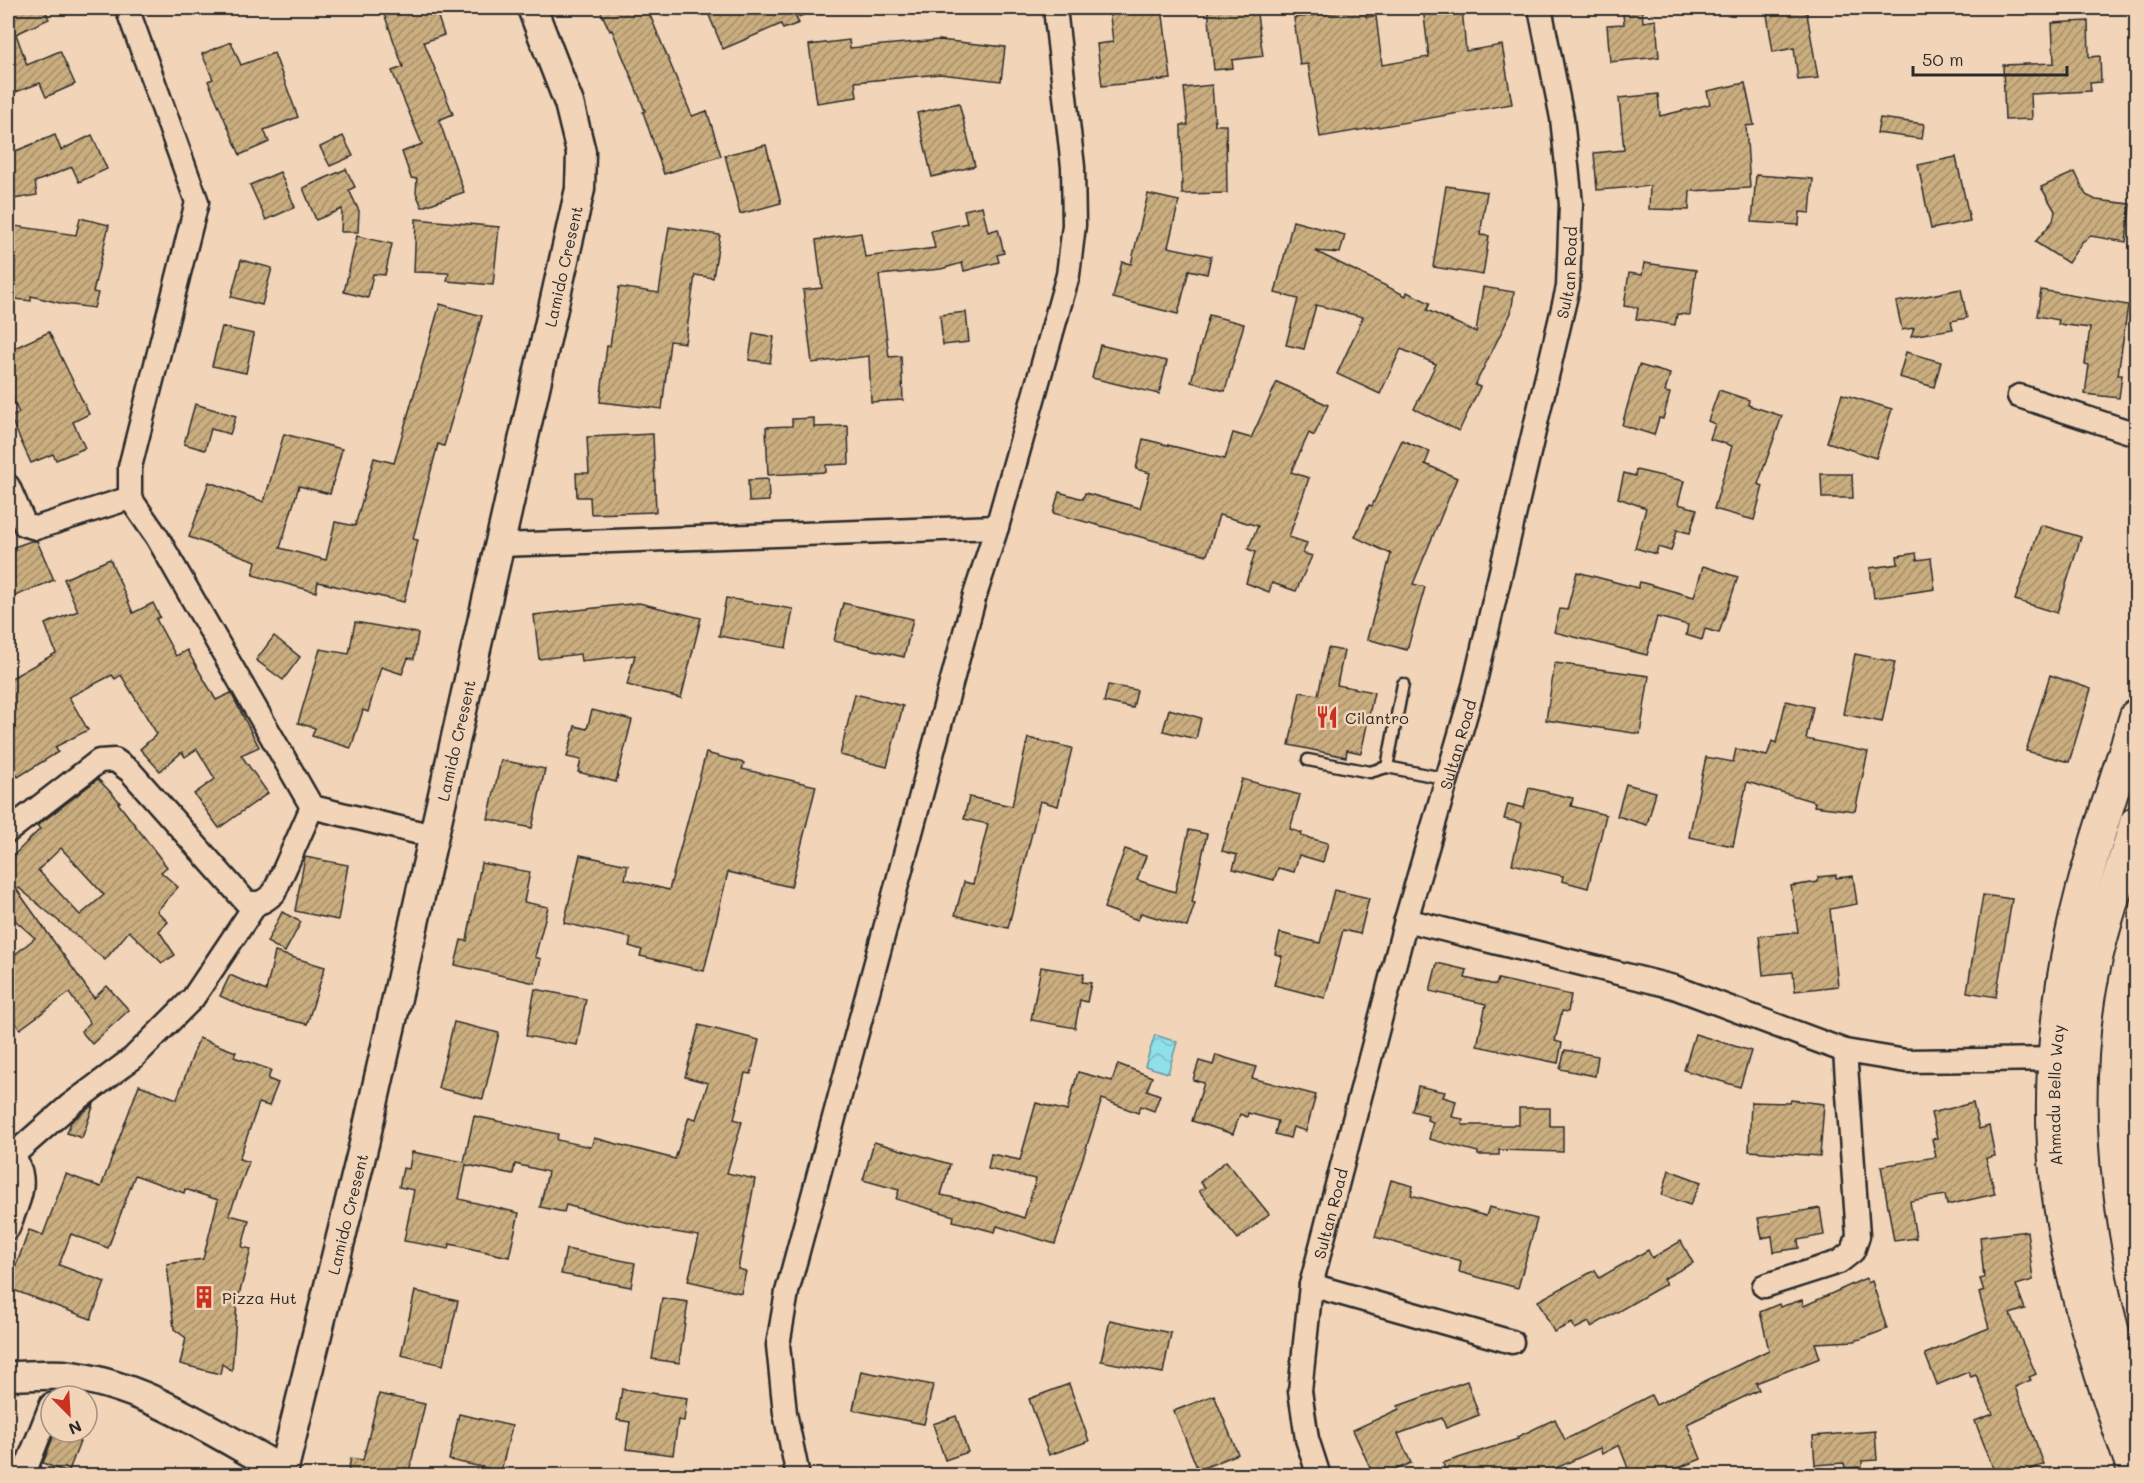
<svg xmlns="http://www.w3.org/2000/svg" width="2144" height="1483" font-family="Mali,sans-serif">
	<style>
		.water { fill: url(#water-waves); stroke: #68989f; stroke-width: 1.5 }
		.building { fill: url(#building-hatch); stroke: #2b2b2b; stroke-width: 1.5; fill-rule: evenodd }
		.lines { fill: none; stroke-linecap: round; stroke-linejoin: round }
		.service-casing { stroke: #2b2b2b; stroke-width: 15 }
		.minor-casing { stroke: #2b2b2b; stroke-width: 27 }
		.tertiary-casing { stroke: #2b2b2b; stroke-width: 33 }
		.secondary-casing { stroke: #2b2b2b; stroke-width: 36 }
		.service { stroke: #f2d4b8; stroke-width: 10 }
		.minor { stroke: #f2d4b8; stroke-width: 22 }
		.tertiary { stroke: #f2d4b8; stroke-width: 28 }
		.secondary { stroke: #f2d4b8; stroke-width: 32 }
		.labels { text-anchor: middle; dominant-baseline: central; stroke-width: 5; stroke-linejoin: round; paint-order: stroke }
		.street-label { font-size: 16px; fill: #2b2b2b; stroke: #f2d4b8 }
		.poi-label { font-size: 16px; fill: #2b2b2b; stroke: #f2d4b8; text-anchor: start }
	</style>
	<defs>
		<pattern id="water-waves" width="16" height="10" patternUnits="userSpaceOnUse" patternTransform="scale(1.5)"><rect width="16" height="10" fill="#90e0ec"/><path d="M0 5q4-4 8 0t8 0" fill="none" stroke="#7cc0cb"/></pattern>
		<pattern id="building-hatch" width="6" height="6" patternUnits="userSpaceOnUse" patternTransform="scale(1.5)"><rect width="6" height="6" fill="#cbae80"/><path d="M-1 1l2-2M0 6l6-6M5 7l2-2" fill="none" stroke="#a58e69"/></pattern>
	</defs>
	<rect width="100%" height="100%" fill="#f2d4b8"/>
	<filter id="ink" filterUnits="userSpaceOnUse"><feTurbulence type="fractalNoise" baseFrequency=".0167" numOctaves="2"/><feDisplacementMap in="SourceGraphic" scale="12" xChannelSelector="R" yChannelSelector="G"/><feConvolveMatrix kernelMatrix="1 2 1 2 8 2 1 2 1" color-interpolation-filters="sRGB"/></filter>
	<g filter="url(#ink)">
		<path class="water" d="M1155,1035L1177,1042L1168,1073L1145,1066Z"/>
		<g class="building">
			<path d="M9,8H44L49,19L16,34L27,65L60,51L75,84L46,97L40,83L8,95V18L13,17Z"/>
			<path d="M382,8H435L444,35L424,42L453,114L439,120L464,192L422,207L416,193L417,179L411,178L402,152L422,144L392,71L403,67Z"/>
			<path d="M599,8H647L692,116L707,111L721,156L664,174L643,112L645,111L612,30L610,31Z"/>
			<path d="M706,8H820L796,18L799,23L783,29L781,24L723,49Z"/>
			<path d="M1109,8H1162L1171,79L1102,86L1097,44L1113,42Z"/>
			<path d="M1208,8H1256L1263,56L1232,60L1233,68L1214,70Z"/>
			<path d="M1365,8L1366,17L1376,16L1382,65L1429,57L1423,8H1462L1466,51L1502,45L1512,104L1320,137L1308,64L1300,65L1294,18Z"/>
			<path d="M1766,8H1806L1818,78L1798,80L1794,48L1773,52Z"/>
			<path d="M1642,11L1643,22L1656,20L1659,57L1610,62L1607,25L1624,24L1623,13Z"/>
			<path d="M2088,21L2089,57L2100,56L2101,82L2090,83L2091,91L2031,94L2032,119L2005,120L2003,65L2054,63L2052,23Z"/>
			<path d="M849,40L850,48L939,40L1005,47L1001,81L940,74L855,82L857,97L817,103L809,45Z"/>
			<path d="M231,42L241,65L274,53L298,117L264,130L269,142L240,155L208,81L213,79L202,54Z"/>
			<path d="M1745,83L1754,125L1746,126L1750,188L1690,191L1689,210L1649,209L1650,186L1597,190L1594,153L1624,150L1619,98L1658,94L1660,116L1710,104L1707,91Z"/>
			<path d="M1212,85L1215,125H1226L1227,193L1182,194L1181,125H1188L1184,88Z"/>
			<path d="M959,103L975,166L932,177L917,113Z"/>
			<path d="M1880,118L1924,124L1922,139L1877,133Z"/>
			<path d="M55,135L61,150L92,135L107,169L79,182L72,167L35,182L37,195L8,200V154Z"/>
			<path d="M343,136L353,156L330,166L320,147Z"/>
			<path d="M766,145L781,203L740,214L725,155Z"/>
			<path d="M1956,157L1970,221L1931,229L1918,165Z"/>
			<path d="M346,169L355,187L349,190L359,211L358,232H341L342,209L316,220L303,188Z"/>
			<path d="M280,172L295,207L266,220L250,185Z"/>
			<path d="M2075,172L2086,195L2096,200L2130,204L2126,242L2091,236L2082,242L2068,263L2035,242L2053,221L2055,211L2041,187Z"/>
			<path d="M1756,175L1813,179L1810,213L1800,212L1799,225L1752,222Z"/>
			<path d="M1446,186L1487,192L1480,235L1489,236L1483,275L1433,267Z"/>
			<path d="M1148,194L1179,201L1168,247L1211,256L1207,274L1189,270L1178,314L1113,298L1122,262L1131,264Z"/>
			<path d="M982,206L988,232L998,229L1004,253L997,255L999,262L964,271L962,263L941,269L879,275L889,357L901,356L903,400L871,402L869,356L812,363L803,290L822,288L816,240L861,233L865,257L935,248L931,231L967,223L964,210Z"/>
			<path d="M80,218L109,225L93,292L98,293L94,308L64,304L31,296V301L8,298V225L76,235Z"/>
			<path d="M416,219L499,227L493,285L447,281L449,273L414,272Z"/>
			<path d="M1293,221L1345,235L1340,253L1315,251L1406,296L1407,292L1430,303L1427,310L1476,332L1483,287L1514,292L1511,313L1475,385L1480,387L1459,431L1414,409L1436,364L1401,349L1380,394L1337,374L1363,317L1316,305L1304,349L1286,345L1298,299L1275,293Z"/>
			<path d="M669,227L720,235L713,278L695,275L685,343L670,341L662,409L600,402L607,346H610L619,287L659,293Z"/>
			<path d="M357,236L392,244L385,275L373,274L368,298L344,292Z"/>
			<path d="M241,260L272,268L262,305L231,297Z"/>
			<path d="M1644,263L1696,270L1690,315L1677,314L1675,325L1636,319L1638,308L1624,306L1629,273L1642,275Z"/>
			<path d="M1961,289L1967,318L1951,321L1953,329L1911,336L1914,328L1902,330L1896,302Z"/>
			<path d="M2041,290L2128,305L2118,375H2122L2119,398L2085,394L2089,365L2085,364L2090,328L2058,324L2059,320L2037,316Z"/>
			<path d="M440,304L482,316L444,446L438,444L413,539L418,540L404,602L318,582L316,592L253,575L256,561L189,537L209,482L264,502L284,434L342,449L330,494L299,486L280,548L326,560L335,522L355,526L374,458L394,463Z"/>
			<path d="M966,312L969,342L943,345L940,315Z"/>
			<path d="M1209,315L1244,324L1225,391L1191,382Z"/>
			<path d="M222,327L254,334L246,373L212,366Z"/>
			<path d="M49,332L89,414L73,422L85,448L56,460L53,454L31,463L10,417L19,413L8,388V351Z"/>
			<path d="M753,333L774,337L770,363L749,360Z"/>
			<path d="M1100,345L1167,361L1159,394L1092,378Z"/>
			<path d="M1906,352L1941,362L1934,387L1899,377Z"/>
			<path d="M1639,365L1670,374L1665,392L1670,393L1663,419L1659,418L1654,435L1622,425Z"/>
			<path d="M1277,382L1328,405L1314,436L1309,433L1291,472L1309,478L1289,537L1307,543L1303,553L1312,556L1296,591L1272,583L1269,592L1246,583L1255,552L1248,549L1258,526L1219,515L1207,555L1053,513L1059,492L1083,499L1085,493L1140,508L1150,473L1136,469L1143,439L1225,459L1233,433L1251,438Z"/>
			<path d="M1719,390L1749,400L1748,405L1782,416L1758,484L1763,486L1754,520L1714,509L1732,446L1710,439L1715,424L1708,421Z"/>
			<path d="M1842,394L1892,409L1876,458L1827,442Z"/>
			<path d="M195,404L236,416L230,434L211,429L205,450L184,444Z"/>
			<path d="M814,418V427L848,426L849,464L826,465V472L768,475L766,427L792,426V419Z"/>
			<path d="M653,434L656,512L591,514L590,497H577L576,473H589L587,437Z"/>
			<path d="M1402,440L1430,452L1425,464L1457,478L1413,584L1425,587L1407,650L1367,639L1391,554L1355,537L1369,505L1372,506Z"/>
			<path d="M1636,470L1684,481L1678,504L1697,509L1690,533L1677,530L1671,551L1658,547L1656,554L1635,548L1646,508L1618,498L1624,473L1635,476Z"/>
			<path d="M1821,474H1852L1853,498H1822Z"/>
			<path d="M768,479L769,501L749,502L748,480Z"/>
			<path d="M2041,525L2081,537L2057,613L2015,600Z"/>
			<path d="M31,541H37L54,580L8,599V549Z"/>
			<path d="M1916,553L1917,560L1931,558L1935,589L1874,598L1870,568L1898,564L1897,556Z"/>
			<path d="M110,559L133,613L153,603L160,617L156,619L176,656L187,650L216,700L231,693L259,747L241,755L268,793L219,828L194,794L215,779L197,749L185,757L182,752L160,771L140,749L157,734L121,675L115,679L112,675L69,697L88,730L55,747L58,752L18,777L8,761V680L56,653L45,624L78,611L64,579Z"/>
			<path d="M1703,566L1738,577L1719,633L1705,629L1702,640L1686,635L1688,625L1657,617L1647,655L1554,632L1560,609L1567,610L1577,572L1638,588L1640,582L1694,597Z"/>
			<path d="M726,598L793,609L786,648L719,636Z"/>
			<path d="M639,603L701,618L681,698L627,685L635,655L581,661L580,654L539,659L534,615Z"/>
			<path d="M843,603L913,619L904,657L834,641Z"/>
			<path d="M355,622L418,633L414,659L408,658L402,674L381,667L368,712L363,710L351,748L312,736L315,728L298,723L320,649L349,654Z"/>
			<path d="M274,636L300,657L283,680L256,660Z"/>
			<path d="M1328,648L1344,651L1337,685L1374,692L1361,753L1347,750L1346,757L1289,745L1300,692L1318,695Z"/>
			<path d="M1855,654L1895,662L1882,722L1843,714Z"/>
			<path d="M1555,663L1649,676L1640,734L1546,720Z"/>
			<path d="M2050,675L2091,689L2069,762L2026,751Z"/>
			<path d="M1108,685L1137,690L1133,708L1104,702Z"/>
			<path d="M855,694L903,706L887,767L840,755Z"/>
			<path d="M1786,701L1813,707L1806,739L1868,752L1855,811L1814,806L1815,802L1747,782L1733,846L1689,837L1706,757L1733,762L1736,749L1767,756L1772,741L1776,743Z"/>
			<path d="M1169,709L1201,718L1196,739L1163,731Z"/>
			<path d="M592,710L632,720L616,782L578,772L581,760L567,757L575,726L587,729Z"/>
			<path d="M1028,738L1072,748L1058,806L1040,801L1008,928L955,915L964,882L973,884L988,824L964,819L969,797L1012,806Z"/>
			<path d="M706,753L744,763L742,769L816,786L791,887L728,872L704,971L640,956L642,950L629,946L631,938L564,923L580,855L628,865L625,879L669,890Z"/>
			<path d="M501,760L545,769L532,828L488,819Z"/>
			<path d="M98,779L120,802L118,803L167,867L161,872L178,887L157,911L168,922L159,931L175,955L162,963L129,931L105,960L19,888L17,890L94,998L107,986L129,1010L92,1044L81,1031L90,1023L69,993L20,1029L8,1015V960L35,938L8,914V861L40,829L37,826ZM61,848L104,895L80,915L38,870Z"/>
			<path d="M1242,779L1300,795L1290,829L1302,833L1301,836L1328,843L1323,862L1299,855L1294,872L1278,868L1274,880L1233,869L1237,855L1222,851Z"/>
			<path d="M1626,784L1656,792L1647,825L1617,816Z"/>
			<path d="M1529,788L1573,798L1571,806L1606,815L1588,888L1562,881L1563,876L1512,864L1522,823L1504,819L1508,804L1524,808Z"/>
			<path d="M1189,830L1207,834L1192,902L1195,903L1187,927L1141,913L1138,920L1104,908L1125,849L1146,856L1137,880L1175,892Z"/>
			<path d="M305,857L348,865L338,920L295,911Z"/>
			<path d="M481,863L530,872L524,902L548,907L535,957L541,959L535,983L455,965L461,940L467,941Z"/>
			<path d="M1836,875V878L1853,876L1857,904L1830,909L1838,986L1795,991L1793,972L1763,975L1759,936L1798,932L1791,886L1818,882V877Z"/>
			<path d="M1334,890L1369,898L1360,934L1343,930L1325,998L1274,985L1282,956L1275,954L1280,933L1320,943Z"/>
			<path d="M1983,895L2012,899L1996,997L1967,992Z"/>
			<path d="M282,912L301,922L285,952L267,942Z"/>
			<path d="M275,952L325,967L307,1024L255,1012L220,996L230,975L266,991Z"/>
			<path d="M1437,963L1467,970L1465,978L1496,985L1498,979L1571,995L1568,1012L1562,1011L1555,1041L1562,1043L1558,1063L1477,1046L1486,1004L1430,991Z"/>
			<path d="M1041,967L1084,974L1082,982L1091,983L1087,1002L1080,1000L1075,1028L1031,1020Z"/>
			<path d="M535,989L586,999L577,1045L526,1036Z"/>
			<path d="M454,1022L499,1033L483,1099L438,1088Z"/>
			<path d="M699,1025L759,1040L751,1074L745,1073L734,1119L742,1122L727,1173L755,1179L738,1269L746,1271L741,1293L688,1281L699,1236L650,1228L566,1205L564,1212L540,1207L548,1172L515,1164L513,1174L466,1165L459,1199L519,1213L509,1257L450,1244L449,1249L404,1241L414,1190L399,1187L403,1168L409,1169L412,1152L464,1162L474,1116L558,1134L557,1140L591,1147L594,1138L675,1159L689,1117L696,1119L708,1083L685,1077Z"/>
			<path d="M1695,1034L1751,1051L1740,1087L1684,1070Z"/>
			<path d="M199,1038L236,1052L234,1057L271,1070L268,1079L278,1083L269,1106L259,1103L239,1159L249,1162L229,1215L249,1220L242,1247L251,1249L237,1303L232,1371L222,1364L220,1374L180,1364L186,1338L174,1329L167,1264L203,1259L218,1200L185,1189L184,1193L135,1175L108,1248L71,1234L59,1265L105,1282L91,1319L8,1288L29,1230L43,1235L66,1174L101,1187L139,1085L177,1099Z"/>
			<path d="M1565,1050L1598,1056L1595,1076L1560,1069Z"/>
			<path d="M1216,1055L1256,1067L1252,1078L1316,1095L1306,1131L1293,1127L1290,1138L1275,1134L1278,1121L1248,1113L1247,1117L1240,1114L1233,1134L1192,1121L1204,1083L1193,1080L1199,1061L1213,1065Z"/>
			<path d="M1118,1064L1152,1077L1147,1090L1160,1095L1154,1111L1141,1106L1138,1113L1102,1099L1055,1244L997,1226L995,1232L953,1221L954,1216L896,1199L899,1190L863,1180L874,1142L950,1164L941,1195L983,1204L1024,1218L1036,1179L988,1169L991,1154L1020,1160L1036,1103L1067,1111L1078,1072L1112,1081Z"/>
			<path d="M1418,1086L1445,1092L1443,1097L1456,1101L1452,1117L1463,1119L1462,1125H1519V1108H1550V1126H1563V1152L1499,1150V1155H1478V1152L1429,1139L1433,1122L1427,1120L1428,1115L1412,1111Z"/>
			<path d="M1791,1100L1824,1104L1820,1156L1749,1151L1751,1102L1790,1103Z"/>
			<path d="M1973,1103L1979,1129L1989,1126L1995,1156L1986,1158L1995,1194L1947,1205L1945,1195L1910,1201L1916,1238L1894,1241L1881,1166L1936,1157L1932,1139L1937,1138L1931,1113Z"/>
			<path d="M94,1104L82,1138L67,1133L71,1122Z"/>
			<path d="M1226,1161L1269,1214L1238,1239L1199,1191L1205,1187L1200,1182Z"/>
			<path d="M1669,1170L1701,1182L1690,1205L1662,1195Z"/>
			<path d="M1391,1180L1413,1186L1411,1195L1486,1216L1489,1207L1537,1219L1518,1288L1459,1272L1461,1261L1375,1237Z"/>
			<path d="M1820,1208L1824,1235L1798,1240L1799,1248L1774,1252L1772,1236L1762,1238L1758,1218Z"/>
			<path d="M2027,1231L2033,1280L2016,1285L2025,1309L2010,1314L2036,1374L2029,1377L2031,1380L2015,1387L2044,1464L2030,1470L2032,1476H1996L1975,1421L1993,1414L1976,1375L1971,1377L1968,1372L1937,1385L1925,1354L1989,1328L1979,1293L1984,1291L1980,1279L1984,1278L1980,1237Z"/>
			<path d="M1681,1241L1693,1263L1663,1279L1666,1284L1591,1327L1589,1322L1575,1329L1572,1323L1554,1332L1538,1301L1595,1270L1599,1278L1648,1250L1652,1258Z"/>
			<path d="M566,1249L635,1263L631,1287L561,1274Z"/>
			<path d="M1866,1278L1868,1283L1872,1281L1887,1329L1855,1341L1815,1343L1820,1358L1756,1383L1759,1390L1687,1424L1701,1459L1658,1476H1631L1619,1445L1602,1454L1600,1448L1539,1476H1447L1443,1463L1518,1439L1517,1437L1555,1419L1565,1440L1651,1395L1656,1405L1769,1350L1760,1312L1779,1304L1780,1307L1802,1300L1804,1306Z"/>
			<path d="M415,1291L458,1301L443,1365L401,1355Z"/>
			<path d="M662,1298L688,1302L679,1363L652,1359Z"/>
			<path d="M1110,1320L1171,1333L1163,1373L1101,1361Z"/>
			<path d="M861,1371L933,1385L924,1424L853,1410Z"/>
			<path d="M1467,1381L1479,1415L1446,1428L1442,1418L1398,1434L1411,1463L1393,1471L1395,1476H1374L1353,1430L1399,1409L1398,1406Z"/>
			<path d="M1069,1384L1089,1441L1049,1455L1029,1399Z"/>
			<path d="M622,1389L687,1398L684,1421L678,1420L673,1455L626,1449L630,1422L617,1420Z"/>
			<path d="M379,1394L425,1404L408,1476H347L351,1458L363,1460Z"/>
			<path d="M1214,1395L1238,1454L1198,1470L1174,1411Z"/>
			<path d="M459,1414L512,1426L501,1471L449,1460Z"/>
			<path d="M956,1416L968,1452L945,1460L933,1424Z"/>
			<path d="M1875,1431L1877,1460L1862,1461V1467L1845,1468L1844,1463L1815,1465L1813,1436Z"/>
			<path d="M55,1432L80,1442L68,1473L43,1463Z"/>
		</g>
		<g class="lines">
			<g class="service-casing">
				<g id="service">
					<path d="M1403,684L1387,767L1448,779"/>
					<path d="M1308,760L1370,772L1387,767"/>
				</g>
			</g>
			<g class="minor-casing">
				<g id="minor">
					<path d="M127,8L197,202L130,467V498L157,537L312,807L433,836"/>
					<path d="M2019,396L2136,434"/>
					<path d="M8,486L25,525L36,528L130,498"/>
					<path d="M498,545L997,527"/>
					<path d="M8,831L99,761L115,760L130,771L246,902C259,905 264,902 274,893L312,807"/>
					<path d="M1406,920L1674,987L1845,1051L1906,1061L2068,1059"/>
					<path d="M8,1147C31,1180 21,1193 8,1228"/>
					<path d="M13,1155L70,1105L133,1058L193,998L256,904"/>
					<path d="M1311,1285L1512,1342"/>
					<path d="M1764,1286L1839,1262L1853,1251L1858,1236L1845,1051"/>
					<path d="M23,1476L51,1405"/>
					<path d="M798,1476L785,1413L778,1345L787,1292L975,595L997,527L1068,275L1074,225L1073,167L1055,8"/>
					<path id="s1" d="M1319,1476L1307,1439L1300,1391L1311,1285L1406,920L1474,686L1568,287L1571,204L1562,118L1540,8"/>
				</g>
			</g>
			<g class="tertiary-casing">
				<g id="tertiary">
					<path d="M8,1376C25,1376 45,1374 63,1375C143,1383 215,1434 284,1471"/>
					<path id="s2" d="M282,1476L364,1144L580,189L581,152L569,103L532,8"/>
				</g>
			</g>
			<g class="secondary-casing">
				<g id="secondary">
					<path d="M2136,823C2122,872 2103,922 2093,972C2064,1114 2089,1272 2136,1408"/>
					<path id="s3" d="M2136,1476C2102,1381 2069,1283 2057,1182C2048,1101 2055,1014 2072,934C2088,860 2114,788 2136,716"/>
				</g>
			</g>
			<use href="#service" class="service"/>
			<use href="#minor" class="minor"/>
			<use href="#tertiary" class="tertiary"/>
			<use href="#secondary" class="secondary"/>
		</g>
	</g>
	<defs>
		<g id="restaurant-bare" transform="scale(1.8)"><path d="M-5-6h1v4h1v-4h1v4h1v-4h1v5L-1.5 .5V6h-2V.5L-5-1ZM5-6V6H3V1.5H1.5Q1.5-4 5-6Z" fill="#c8321e" stroke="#f2d4b8" stroke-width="2.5" paint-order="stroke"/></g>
		<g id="building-bare" transform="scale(1.8)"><path d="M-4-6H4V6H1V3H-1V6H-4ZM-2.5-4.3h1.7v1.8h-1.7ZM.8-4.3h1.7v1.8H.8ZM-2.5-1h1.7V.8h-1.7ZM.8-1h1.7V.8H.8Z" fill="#c8321e" stroke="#f2d4b8" stroke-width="2.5" paint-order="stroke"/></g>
	</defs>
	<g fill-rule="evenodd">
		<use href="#restaurant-bare" x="1327" y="717"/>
		<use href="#building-bare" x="204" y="1297"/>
	</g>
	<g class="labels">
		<g class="street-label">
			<text stroke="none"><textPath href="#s2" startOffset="1242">Lamido Cresent</textPath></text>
			<text stroke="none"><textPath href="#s1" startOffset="1239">Sultan Road</textPath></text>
			<text stroke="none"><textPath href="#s2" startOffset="756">Lamido Cresent</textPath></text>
			<text stroke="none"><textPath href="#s1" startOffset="754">Sultan Road</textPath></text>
			<text stroke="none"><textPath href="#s3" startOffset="392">Ahmadu Bello Way</textPath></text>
			<text stroke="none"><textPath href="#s2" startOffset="270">Lamido Cresent</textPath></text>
			<text stroke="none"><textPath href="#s1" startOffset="268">Sultan Road</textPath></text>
		</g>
		<g class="poi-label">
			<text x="1345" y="717">Cilantro</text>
			<text x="222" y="1297">Pizza Hut</text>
		</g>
	</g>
	<rect width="2144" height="1483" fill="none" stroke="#f2d4b8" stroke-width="30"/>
	<rect x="15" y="15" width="2114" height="1453" fill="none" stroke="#2b2b2b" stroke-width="2" filter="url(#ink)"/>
	<g transform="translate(69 1414) rotate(156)"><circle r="28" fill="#f2d4b8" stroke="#a29080" stroke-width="1.5"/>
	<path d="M0-4.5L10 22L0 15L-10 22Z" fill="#c8321e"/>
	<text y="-9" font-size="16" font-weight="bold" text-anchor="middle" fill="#2b2b2b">N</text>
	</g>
	<path d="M1913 66v9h154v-9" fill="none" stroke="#2b2b2b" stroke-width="3"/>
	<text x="1922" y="66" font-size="18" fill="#2b2b2b" stroke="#f2d4b8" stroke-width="4.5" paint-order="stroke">50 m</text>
</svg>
